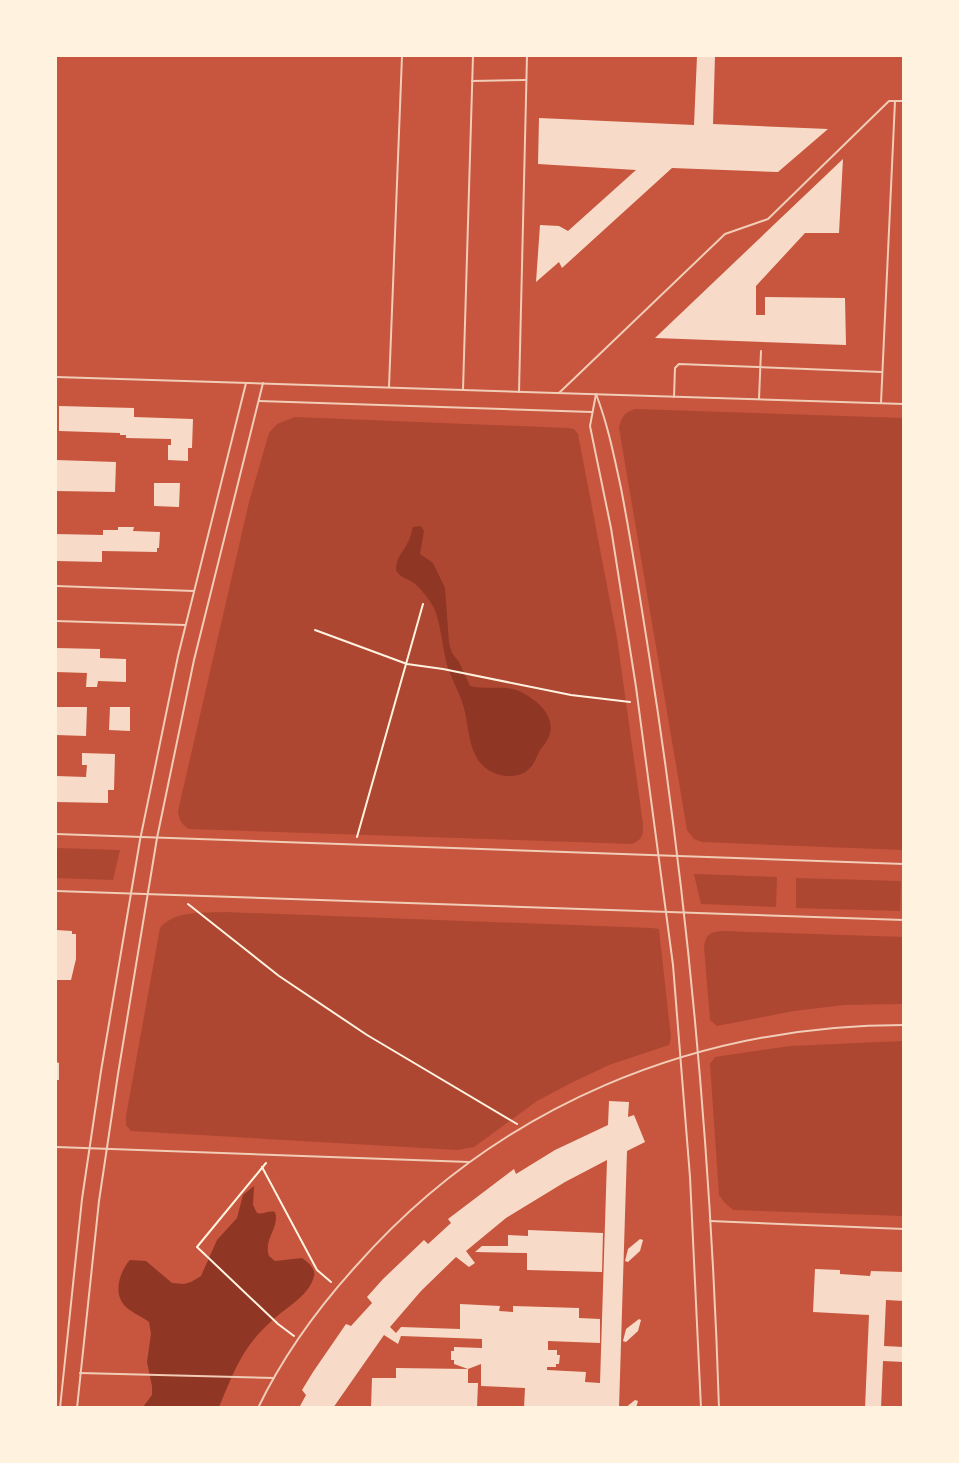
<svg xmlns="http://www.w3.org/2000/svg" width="959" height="1463" font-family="'Fira Sans',sans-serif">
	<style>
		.green { fill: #ae4732 }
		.water { fill: #8f3625 }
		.building { fill: #f7dbc8; fill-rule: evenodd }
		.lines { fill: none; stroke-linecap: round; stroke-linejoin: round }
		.path { stroke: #fff3e0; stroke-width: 2 }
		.service { stroke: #f1ccb7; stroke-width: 2 }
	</style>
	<rect width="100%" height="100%" fill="#c8553d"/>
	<g class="green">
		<path d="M635,409L903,418V850L702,842L694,839L687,830L619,428C621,417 624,413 635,409Z"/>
		<path d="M295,417L568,428L574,429L578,434L617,638L643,824C643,835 643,839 632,844L189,829C181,824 179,820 178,811L249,502L269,433L277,424Z"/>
		<path d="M56,848L120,850L113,880L56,878Z"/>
		<path d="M694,874L777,877L776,907L701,904Z"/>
		<path d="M796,878L901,881L900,911L796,908Z"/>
		<path d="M225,912L652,928L659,929L671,1038L669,1045L609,1065L571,1083L537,1101L474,1147L457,1150L131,1131L126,1125V1116L160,928C175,910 203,913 225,912Z"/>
		<path d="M722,931L903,937V1004L844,1005L794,1011L717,1026L710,1020L704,947C706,935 709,932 722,931Z"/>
		<path d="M903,1041V1216L733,1210L725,1203L719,1195L710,1064L715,1057L790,1046Z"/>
	</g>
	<g class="water">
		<path d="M421,526L424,531L420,554L433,563L445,588L449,643L452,653L459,662L470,686C486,690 506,685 519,691C536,699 557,716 549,736C547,742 542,747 539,752C536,757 535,763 530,768C521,778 504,778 492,772C468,760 470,731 464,708C460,692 450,678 446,661C442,644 441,625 434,608C430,600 421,589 414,583C407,578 400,578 396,570C396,557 403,553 408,542C411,537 411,532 413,527Z"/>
		<path d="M254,1186L253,1205L257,1213C263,1215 268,1210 275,1212C280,1228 263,1239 269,1256L275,1261L302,1258C308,1262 316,1269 314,1276C310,1294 289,1306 276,1317C243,1345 235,1369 219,1407H143L152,1395V1386L147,1362L151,1334L149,1322C141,1316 130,1312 124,1305C113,1292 120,1271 130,1260L146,1261L172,1283L184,1284L191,1282L201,1276L217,1240L237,1218L243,1195Z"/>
	</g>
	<g class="building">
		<path d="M697,56H715L713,124L828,129L778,172L672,168L562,268L559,262L536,282L540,225L559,226L568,231L636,170L538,164L539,118L694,125Z"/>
		<path d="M843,159L839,233H805L756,286V315H765V297L845,298L846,345L655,338Z"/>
		<path d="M59,406L134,408V417L193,419L192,448H188V461L168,460V445H171V439L126,438V435H120V433L59,431Z"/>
		<path d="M56,460L116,462L115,492L56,491Z"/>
		<path d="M154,483H180L179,507L154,506Z"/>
		<path d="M118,527H134L133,531L160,532L159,548H157V552L102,551V562L56,561V534L103,535V530H118Z"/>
		<path d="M56,648L100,649V658L126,659V682L98,681L97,687H86L87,673L56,672Z"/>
		<path d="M56,707H87L86,736L56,735Z"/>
		<path d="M110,707H130V731L109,730Z"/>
		<path d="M82,753L115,754L114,790H108V803L56,802V776L86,777L87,765H82Z"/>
		<path d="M56,930L72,931V934H76V959L71,980H56Z"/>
		<path d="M56,1062L59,1063V1080H56Z"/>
		<path d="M609,1101L629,1102L628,1117L634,1115L645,1142L627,1151L619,1408H524L525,1388L481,1386V1364L468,1369V1383H478L477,1408H371L372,1378H396V1368L468,1369L454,1364V1360H451V1351H454V1347L482,1348V1339L401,1336L398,1344L384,1335L333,1408H299L306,1395L302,1390L313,1372L346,1324L351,1326L372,1303L367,1297L383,1279L424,1240L428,1244L451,1223L448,1219L514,1169L516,1174L555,1150L608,1125ZM607,1160L600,1383L585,1382L586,1372L547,1370V1367H556V1364H559L560,1355H557V1350H548V1341L600,1343V1319L579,1318V1308L513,1306V1312L499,1311L500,1306L460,1304V1329L401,1327L396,1333L390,1327L421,1291L456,1257L469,1267L475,1263L466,1251L506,1218L565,1182Z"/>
		<path d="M528,1230L603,1233L602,1272L527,1270V1253L475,1252L482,1246H508V1235L528,1236Z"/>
		<path d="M640,1239L643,1240L640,1251L628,1262L625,1261L628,1249Z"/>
		<path d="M815,1269L840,1270V1274L870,1276L871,1271L904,1272V1301L886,1300L884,1346L904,1347V1362L883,1361L881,1408H865L869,1315L813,1312Z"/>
		<path d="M639,1319L641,1320L638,1331L626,1342L623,1341L626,1329Z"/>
		<path d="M635,1400L638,1401L636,1408H625Z"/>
	</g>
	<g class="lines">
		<g class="path">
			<path d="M315,630L407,664L443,669L571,695L630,702"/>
			<path d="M357,837L423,604"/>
			<path d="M188,904L279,976L367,1035L517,1124"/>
			<path d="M266,1163L197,1247L278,1324L294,1336"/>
			<path d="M262,1167L317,1270L331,1282"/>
		</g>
		<g class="service">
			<path d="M472,81L526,80"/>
			<path d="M56,377L904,404"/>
			<path d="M389,387L402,56"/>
			<path d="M463,390L473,56"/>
			<path d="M519,392L527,56"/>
			<path d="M559,393L725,234L768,219L889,101H904"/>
			<path d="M596,394C608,425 614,456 621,488C632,546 641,603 650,661C689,908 711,1157 719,1408"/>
			<path d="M596,394L590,426L611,528L636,687L673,965L690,1177L701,1408"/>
			<path d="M674,397L675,368L679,364L882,372"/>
			<path d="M759,399L761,351"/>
			<path d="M259,401L592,412"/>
			<path d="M881,403L895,101"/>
			<path d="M56,586L194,591"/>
			<path d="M56,621L185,625"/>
			<path d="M56,834L904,864"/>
			<path d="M56,891L904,920"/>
			<path d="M56,1147L469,1162"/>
			<path d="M710,1221L904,1229"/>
			<path d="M80,1373L274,1378"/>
			<path d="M60,1408L82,1199L101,1071L140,840L178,656L246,383"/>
			<path d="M77,1408L99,1201L118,1074L157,838L194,660L263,383"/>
			<path d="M258,1408C283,1356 318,1308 356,1266C496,1107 693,1025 904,1025"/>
		</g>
	</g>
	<rect width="959" height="1463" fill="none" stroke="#fff3e0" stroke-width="114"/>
</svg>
